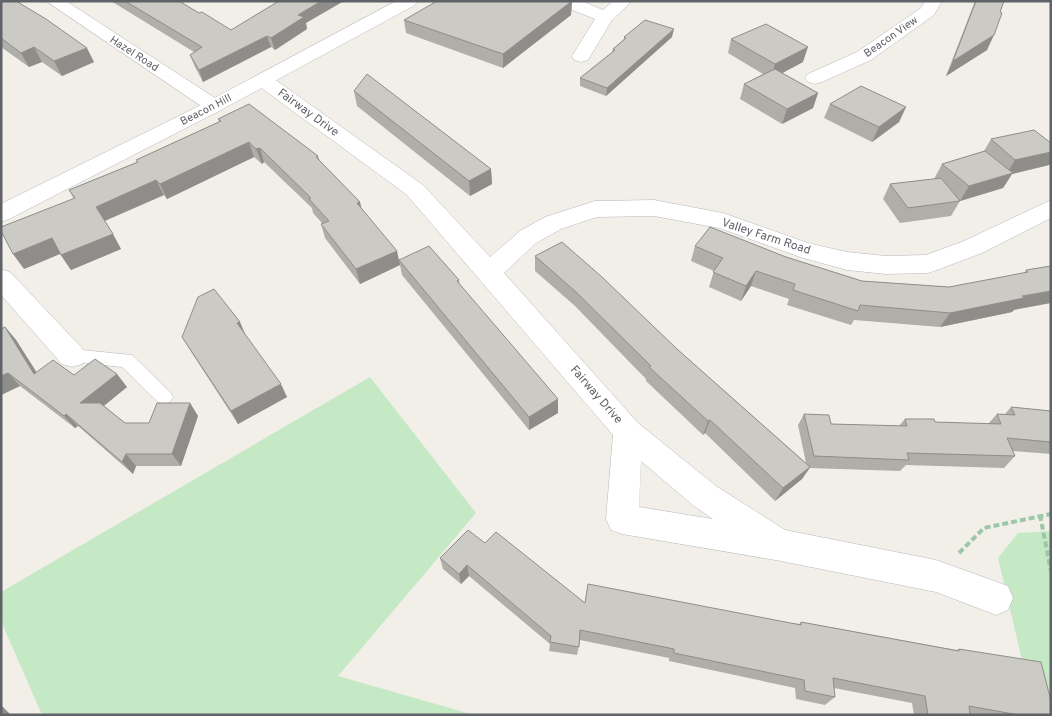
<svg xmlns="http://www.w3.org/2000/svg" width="1052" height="716" font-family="Overpass,sans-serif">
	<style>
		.green { fill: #c5e8c5 }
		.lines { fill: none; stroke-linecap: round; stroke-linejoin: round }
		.lane-casing { stroke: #b5b8bc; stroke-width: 1 }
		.street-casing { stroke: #b5b8bc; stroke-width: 1 }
		.secondary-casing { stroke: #b6babf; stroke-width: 1 }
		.path { stroke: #9cc7a9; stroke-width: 4; stroke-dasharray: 6 3; stroke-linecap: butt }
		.lane { fill: #fff; fill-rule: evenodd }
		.street { fill: #fff; fill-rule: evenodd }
		.secondary { fill: #fff; fill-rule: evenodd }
		.wall { fill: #afaea9 }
		.shaded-wall { fill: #8f8d8a }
		.building { fill: #cccac5; stroke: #8f8d8a }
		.labels { text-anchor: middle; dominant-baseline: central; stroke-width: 4; stroke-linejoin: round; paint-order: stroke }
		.far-street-label { font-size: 11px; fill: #5f6368; stroke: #fff }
		.street-label { font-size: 12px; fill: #5f6368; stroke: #fff }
	</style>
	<rect width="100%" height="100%" fill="#f1efe8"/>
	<g class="green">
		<path d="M370,377L476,513L338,676L474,715H42L1,621V592Z"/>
		<path d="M1051,531V715H1035L998,558L1018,533Z"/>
	</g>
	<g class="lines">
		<g class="lane-casing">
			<path id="lane" d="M72,349L132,355L170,392L173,397L170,402L164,404L158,402L122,367L66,361L63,356L66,351Z"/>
		</g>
		<g class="street-casing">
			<g id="street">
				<path d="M46,1H66L221,102L224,106L221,110L214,112L207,110Z"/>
				<path d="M558,1H582L603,10L613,1H632L612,20L588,60L581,62L574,60L572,56L595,19L560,5Z"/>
				<path d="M925,1H942L934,15L871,60L822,82L815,84L808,82L805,78L808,74L857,52L921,8Z"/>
				<path d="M263,74L270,76L423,185L490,257L520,231L545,217L595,201L654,200L723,213L808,243L847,252L886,256L926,255L964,241L1051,200V218L982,253L937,270L928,273L886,274L847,270L803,258L719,228L654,216L597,217L561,229L536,243L504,273L638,423L716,486L785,530L936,560L1008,586L1013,598L1008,610L996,615L936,592L781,561L622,534L611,530L606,519L613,435L407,195L256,84L253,80L256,76ZM641,461L694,506L713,519L639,507Z"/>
				<path d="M1,269L10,272L82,348L86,356L82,364L72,367L62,364L1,295Z"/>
			</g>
		</g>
		<g class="secondary-casing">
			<path id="secondary" d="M396,1H417L415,5L221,110L9,219L1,222V204L207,102Z"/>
		</g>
		<g class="path">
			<path d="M1040,515L1051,571"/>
			<path d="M959,553L984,528L1051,514"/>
		</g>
		<use href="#lane" class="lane"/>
		<use href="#street" class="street"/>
		<use href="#secondary" class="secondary"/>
	</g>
	<g class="wall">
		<path d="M1,1L94,62L62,76L42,62L29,67L1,47Z"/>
		<path d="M111,1H179L199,13L231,30L306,23L307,29L275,50L271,47L203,82L195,67L190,55L194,52Z"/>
		<path d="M572,1L571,15L503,68L406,33L404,20Z"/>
		<path d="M975,1H1004L987,50L946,76Z"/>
		<path d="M624,37H672L606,96L580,86V78L612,52L613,49L624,39Z"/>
		<path d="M731,39L803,62L782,73L818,93L813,108L782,124L740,99L744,84L763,74L728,53Z"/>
		<path d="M354,91L491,169L492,184L470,196L357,106Z"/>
		<path d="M830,104L906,107L899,122L872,142L824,118Z"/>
		<path d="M218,119L318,156L320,161L360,202L361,209L399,260L459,280L460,285L558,413L529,430L402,275L400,265L360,284L325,238L321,224L322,223L313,213L312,208L264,162L262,164L254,157L167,199L164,195L105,221L121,249L71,270L60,254L24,269L74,199L69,190L137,162L136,160L219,122Z"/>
		<path d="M991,139L1051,143V163L1049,165L1012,174L1003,188L960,201L951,216L900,223L883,199L890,184L934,179L942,164L984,151Z"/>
		<path d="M695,246L786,257L862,281L949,287L1024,273L1026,270L1051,266L1012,312L940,327L854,320L851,325L787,305L789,299L751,286L741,301L709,287L714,271L691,261Z"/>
		<path d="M535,256L677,349L806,463L798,425L804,414L831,424L899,426L905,419L935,422L988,424L997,414H1005L1011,407L1051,411V454L1013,451L1015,456L1004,468L906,465L900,471L810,468L802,479L775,501L705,433L703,435L646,381V379L575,306L535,271Z"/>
		<path d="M5,327L16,340L36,372L74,375L127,387L104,406L125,423H149L190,403L198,416L181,466H136L133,474L78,426L75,428L20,386L1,395V329Z"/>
		<path d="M246,336L287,397L238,424L190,350L182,337Z"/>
		<path d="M485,543L585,603L799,624L801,622L956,650L959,649L1051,715H914L912,703L834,688L835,697L825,705L796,699L795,688L669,661V658L580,640L577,655L549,651L550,644L469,576L461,584L443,569L440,558Z"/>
	</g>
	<g class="shaded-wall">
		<path d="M321,1H344L306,23L307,29L275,50L271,38L298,15Z"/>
		<path d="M572,1L571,15L503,68V54Z"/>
		<path d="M674,29L672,37L606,96L607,88Z"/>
		<path d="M994,35L987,50L946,76L953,61Z"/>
		<path d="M267,36L271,47L203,82L199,70Z"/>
		<path d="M34,47L42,62L29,67L21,53Z"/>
		<path d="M808,47L803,62L771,79L775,64Z"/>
		<path d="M87,48L94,62L62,76L54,61Z"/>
		<path d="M818,93L813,108L782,124L787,109Z"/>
		<path d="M906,107L899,122L872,142L879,127Z"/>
		<path d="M249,142L254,157L167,199L160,184Z"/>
		<path d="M260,148L264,162L262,164L256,149Z"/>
		<path d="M1051,152V163L1049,165L1012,174L1003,188L960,201L969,186L1006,175L1015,160Z"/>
		<path d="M491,169L492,184L470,196L469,181Z"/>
		<path d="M156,180L164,195L104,221L96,207Z"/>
		<path d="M360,202L363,216L357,203Z"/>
		<path d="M113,234L121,249L71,270L61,255Z"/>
		<path d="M52,238L62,253L24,269L13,254Z"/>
		<path d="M397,251L400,265L360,284L356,269Z"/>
		<path d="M756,271L751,286L741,301L746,286Z"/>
		<path d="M1051,291V303L1014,310L1012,312L940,327L950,313L1022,296Z"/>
		<path d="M240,322L246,336L237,323Z"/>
		<path d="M5,327L16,340L46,387L34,374Z"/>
		<path d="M8,373L20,386L1,395V376Z"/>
		<path d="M117,374L127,387L91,416L80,403Z"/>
		<path d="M281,384L287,397L238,424L231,411Z"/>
		<path d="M558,399V413L529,430V417Z"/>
		<path d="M190,403L198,416L181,466L172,454Z"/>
		<path d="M66,414L78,426L75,428L64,416Z"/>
		<path d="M710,420L705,433L703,435L708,421Z"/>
		<path d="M126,454L136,466L133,474L122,462Z"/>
		<path d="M810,467L802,479L775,501L783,488Z"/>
		<path d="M467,565L469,576L461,584L459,574Z"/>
		<path d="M1,705L11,715H5L1,711Z"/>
	</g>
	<g class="building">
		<path d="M1,1H11L12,2L16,1L46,19L87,48L54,61L34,47L21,53L1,38Z"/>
		<path d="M125,1H179L199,13L202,12L231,30L279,1H321L298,15L304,17L271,38L267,36L199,70L190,55L202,47Z"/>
		<path d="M437,1H572L503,54L404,20Z"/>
		<path d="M976,1H1004L1000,12L1002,13L994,35L953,61Z"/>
		<path d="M645,20L674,29L607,88L580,78L615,50L613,49L626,38L624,37Z"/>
		<path d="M766,24L808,47L775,64L731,39Z"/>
		<path d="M775,69L818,93L787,109L744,84Z"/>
		<path d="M367,74L491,169L469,181L354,91Z"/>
		<path d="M861,86L906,107L879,127L830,104Z"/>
		<path d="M249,104L318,156L316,157L360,202L357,203L397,251L356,269L321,224L329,221L309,199L311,198L260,148L256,149L249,142L160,184L156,180L96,207L113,234L61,255L52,238L13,254L1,231V227L75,198L69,190L138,162L136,160L221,121L218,119Z"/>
		<path d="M1034,130L1051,143V152L1015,160L991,139Z"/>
		<path d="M985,151L1013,173L969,186L942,164Z"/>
		<path d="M941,178L960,201L908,208L890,184Z"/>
		<path d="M710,227L786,257L862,281L949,287L1028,272L1026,270L1051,266V291L1022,296L1024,298L950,313L860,305L858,311L793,290L795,284L756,271L746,286L713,272L723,258L695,246Z"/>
		<path d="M562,242L602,277L677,349L810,467L783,488L710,420L708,421L649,367L651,366L576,292L535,256Z"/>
		<path d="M429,246L459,280L457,281L558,399L529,417L399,260Z"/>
		<path d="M214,289L240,322L237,323L281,384L231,411L182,337L198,297Z"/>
		<path d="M5,327L34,374L53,360L74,375L95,359L117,374L80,403H100L125,423H149L157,403H190L172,454H126L122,462L66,414L64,416L8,373L1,376V329Z"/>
		<path d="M1011,407L1051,411V442L1007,438L1015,456L907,453L909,460L814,456L804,414L829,415L831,424L907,426L905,419H934L935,422L1001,424L997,414L1015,415Z"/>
		<path d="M468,530L485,543L496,532L585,603L588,584L801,625V622L959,651V649L1041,662L1051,701V715H1019L969,706L970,715H928L925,696L833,678L835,697L805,691L804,680L674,653V649L580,630L579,647L550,642L551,636L467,565L459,574L440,558Z"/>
		<path d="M1,711L5,715H1Z"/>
	</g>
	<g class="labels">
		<g class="far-street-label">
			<text transform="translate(891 37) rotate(-35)">Beacon View</text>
			<text transform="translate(134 54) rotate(33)">Hazel Road</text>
			<text transform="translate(206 110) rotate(-27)">Beacon Hill</text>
		</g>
		<g class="street-label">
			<text transform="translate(308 113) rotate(36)">Fairway Drive</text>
			<text transform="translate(766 237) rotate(18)">Valley Farm Road</text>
			<text transform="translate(596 395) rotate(49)">Fairway Drive</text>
		</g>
	</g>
	<rect width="1052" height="716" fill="none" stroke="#5f6368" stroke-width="5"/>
</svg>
